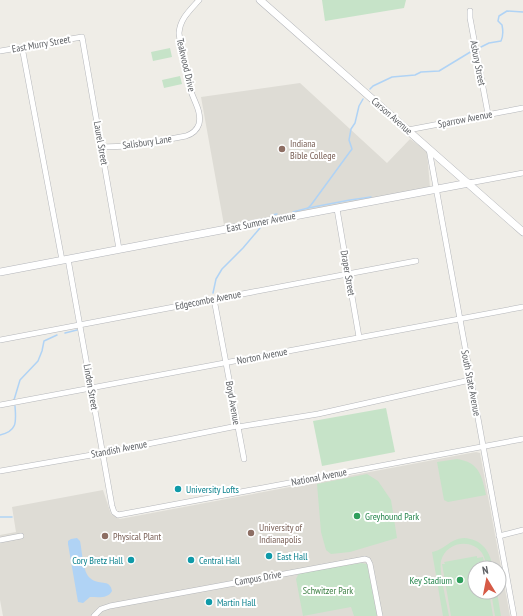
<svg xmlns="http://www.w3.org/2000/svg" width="523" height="616" font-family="'PT Sans Narrow',sans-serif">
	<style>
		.education { fill: #dedcd5; fill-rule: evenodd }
		.green { fill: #c6e3c8 }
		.water { fill: #b0d3f5 }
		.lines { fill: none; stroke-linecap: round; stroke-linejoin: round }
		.stream { stroke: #b0d3f5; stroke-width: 1.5 }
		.street-casing { stroke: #b4b6ba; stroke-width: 6 }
		.secondary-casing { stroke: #b3b5ba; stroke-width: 8 }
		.street { stroke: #fff; stroke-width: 5 }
		.secondary { stroke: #fff; stroke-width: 7 }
		.education-dot { fill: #8d6e63; stroke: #fff; stroke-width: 1.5 }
		.culture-dot { fill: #0f9aa8; stroke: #fff; stroke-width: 1.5 }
		.leisure-dot { fill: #2e9e5b; stroke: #fff; stroke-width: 1.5 }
		.labels { text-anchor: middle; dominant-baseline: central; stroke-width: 4; stroke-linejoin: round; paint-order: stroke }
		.street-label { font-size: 10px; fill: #5e6165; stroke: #fff }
		.education-label { font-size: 10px; fill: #785e54; stroke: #fff; text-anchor: start }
		.culture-label { font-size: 10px; fill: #0d838f; stroke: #fff; text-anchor: start }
		.leisure-label { font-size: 10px; fill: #27864d; stroke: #fff; text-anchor: start }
		.park-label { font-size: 10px; fill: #408247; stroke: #fff }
	</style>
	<rect width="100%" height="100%" fill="#efede7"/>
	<g class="education">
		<path d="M300,83L387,163L410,139L427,151L430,188L224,225L201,97Z"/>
		<path d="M476,452L480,453L510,616H3L0,600V535L16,532L12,507L103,490L111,514L120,519ZM475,568H499V592H475Z"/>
	</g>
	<g class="green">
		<path d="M322,0H406L404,8L325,21Z"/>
		<path d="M170,48L172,57L153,61L151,52Z"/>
		<path d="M180,76L182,84L164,88L162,80Z"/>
		<path d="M386,408L395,452L322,466L313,421Z"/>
		<path d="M457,459C479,462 482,476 486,495L448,502L444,500L437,462Z"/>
		<path d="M367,474L378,481L391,500L397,538L350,552L331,554L326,550L321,532L317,484Z"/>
		<path d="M464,538C482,539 490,551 493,568H487C486,563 485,558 482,553C471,538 446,542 441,561C439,573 447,603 449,616H443L432,552C445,550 449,539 464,538Z"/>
		<path d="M477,556V558L483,557L485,568H475V592H489L493,616H451L442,564H445L444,562Z"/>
		<path d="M361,563L367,564L377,616H354L351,607L303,616L296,579L299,573Z"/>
		<path d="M491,592H497L501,616H495Z"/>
	</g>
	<path class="water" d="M77,538L80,541C82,550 83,573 90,578C98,586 110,578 112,591C108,599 98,597 90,597L83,603L78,602L68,544V541L71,539Z"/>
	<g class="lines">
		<g class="stream">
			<path d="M481,47L489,43L501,41C504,35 503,30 502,25L498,21L499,16L507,11L523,12"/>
			<path d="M370,89L373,86L392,77L415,75L421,72L439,71L472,51"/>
			<path d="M308,208L350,200L371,197"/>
			<path d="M293,212L308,208L311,205L349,153L352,149L349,140L351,129L355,123L359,106L363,99"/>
			<path d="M272,215L277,214"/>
			<path d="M213,293L216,279L222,269L243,248L260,228"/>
			<path d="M65,333L77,330"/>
			<path d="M14,400L20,380L38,361L42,351L44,341L57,335"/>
			<path d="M0,435C18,431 16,421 15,406"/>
			<path d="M0,517H12"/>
		</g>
		<g class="street-casing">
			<g id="street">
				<path d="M470,11V18L488,114"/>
				<path d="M22,47L62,260"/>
				<path d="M0,51L82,37L119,249"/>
				<path d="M408,130L523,108"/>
				<path d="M101,147L132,146L186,136C192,134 197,130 199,124C202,111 193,100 190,88C185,71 181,51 179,33C180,19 190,10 199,0"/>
				<path d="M429,149L514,616"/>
				<path d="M469,183L523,173"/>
				<path d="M337,209L359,337"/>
				<path d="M68,259L112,506L114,512L118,515L523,439"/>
				<path d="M214,299L244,459"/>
				<path d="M0,340L416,261"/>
				<path d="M0,405L523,307"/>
				<path d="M238,427L318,414L470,380"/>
				<path d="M0,471L103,453L237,426"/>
				<path d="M499,536L523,530"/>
				<path d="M0,540L21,536"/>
				<path d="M94,616L101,609L110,606L365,559L368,560L370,564L380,616"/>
			</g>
		</g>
		<g class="secondary-casing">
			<g id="secondary">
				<path d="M260,0L523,232"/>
				<path d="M0,272L469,183"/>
			</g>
		</g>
		<use href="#street" class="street"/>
		<use href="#secondary" class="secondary"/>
	</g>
	<g class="education-dot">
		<circle cx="282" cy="149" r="4"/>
		<circle cx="251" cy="533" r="4"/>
		<circle cx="105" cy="536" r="4"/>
	</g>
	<g class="culture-dot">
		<circle cx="178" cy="489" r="4"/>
		<circle cx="269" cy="556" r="4"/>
		<circle cx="131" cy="560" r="4"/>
		<circle cx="191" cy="560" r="4"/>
		<circle cx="209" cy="602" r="4"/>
	</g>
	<g class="leisure-dot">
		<circle cx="357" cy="516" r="4"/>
		<circle cx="460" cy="580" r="4"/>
	</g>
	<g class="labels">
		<g class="street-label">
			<text transform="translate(41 44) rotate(-10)">East Murry Street</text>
			<text transform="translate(478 63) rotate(79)">Asbury Street</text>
			<text transform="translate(186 65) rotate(77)">Teakwood Drive</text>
			<text transform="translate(392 116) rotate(41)">Carson Avenue</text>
			<text transform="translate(465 119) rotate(-11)">Sparrow Avenue</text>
			<text transform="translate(147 142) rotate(-8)">Salisbury Lane</text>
			<text transform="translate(101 143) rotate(80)">Laurel Street</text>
			<text transform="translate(261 222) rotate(-11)">East Sumner Avenue</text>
			<text transform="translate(348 273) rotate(80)">Draper Street</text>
			<text transform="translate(208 300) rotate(-11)">Edgecombe Avenue</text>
			<text transform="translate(262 356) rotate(-11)">Norton Avenue</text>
			<text transform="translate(471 383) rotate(79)">South State Avenue</text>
			<text transform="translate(91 387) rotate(80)">Linden Street</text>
			<text transform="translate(233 403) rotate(80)">Boyd Avenue</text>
			<text transform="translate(119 449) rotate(-11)">Standish Avenue</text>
			<text transform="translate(319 477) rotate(-11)">National Avenue</text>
			<text transform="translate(258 578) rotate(-10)">Campus Drive</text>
		</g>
		<g class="education-label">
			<text x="290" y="143">Indiana<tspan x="290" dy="12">Bible College</tspan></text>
			<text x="259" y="527">University of<tspan x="259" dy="12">Indianapolis</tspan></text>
			<text x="113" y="536">Physical Plant</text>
		</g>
		<g class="culture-label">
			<text x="186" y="489">University Lofts</text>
			<text x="277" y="556">East Hall</text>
			<text x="123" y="560" text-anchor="end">Cory Bretz Hall</text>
			<text x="199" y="560">Central Hall</text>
			<text x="217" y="602">Martin Hall</text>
		</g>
		<g class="leisure-label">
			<text x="365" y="516">Greyhound Park</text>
			<text x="452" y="580" text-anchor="end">Key Stadium</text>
		</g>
		<g class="park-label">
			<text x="328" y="590">Schwitzer Park</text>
		</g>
	</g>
	<g transform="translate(487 580) rotate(350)"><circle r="19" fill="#ffffff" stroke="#bfc0c1"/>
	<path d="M0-3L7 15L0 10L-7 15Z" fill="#d65a46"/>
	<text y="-6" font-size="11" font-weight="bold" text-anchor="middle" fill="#5e6165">N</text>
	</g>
</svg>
